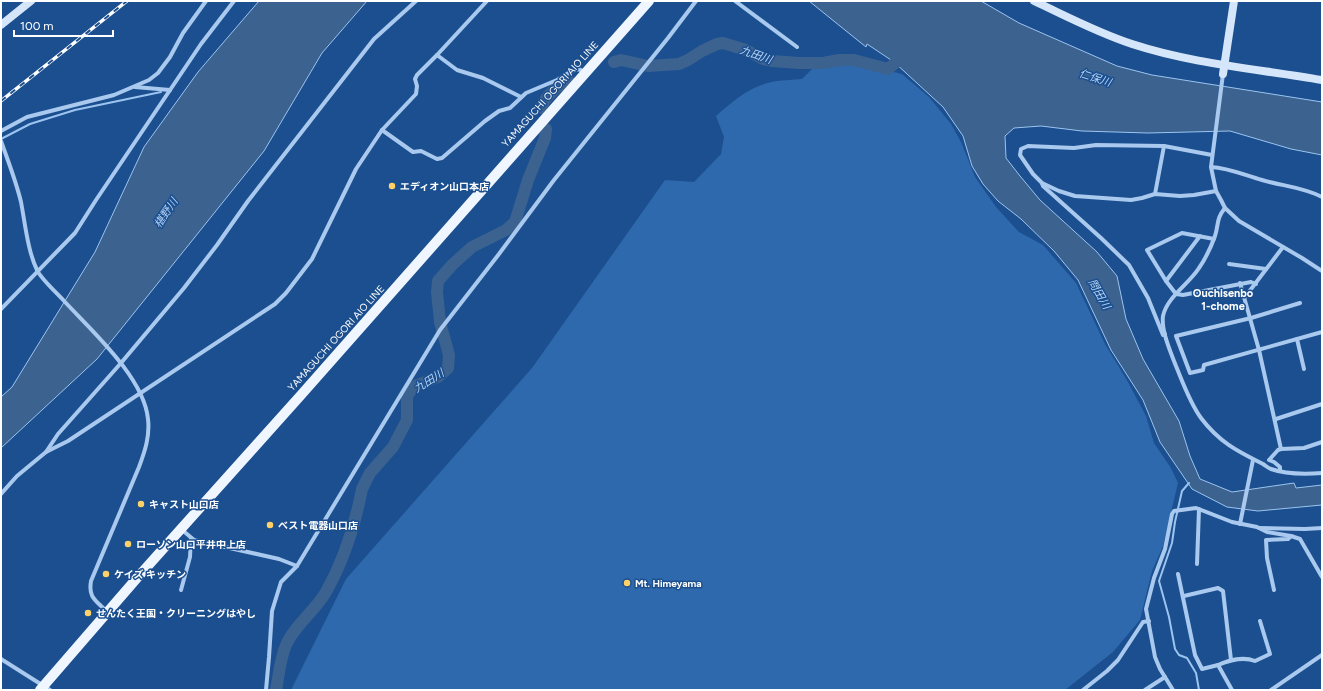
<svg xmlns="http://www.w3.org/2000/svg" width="1323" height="691" font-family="Figtree,'Noto Sans JP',sans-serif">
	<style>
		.green { fill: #2e69ad }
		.water { fill: #3c6290; stroke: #9cc4f0 }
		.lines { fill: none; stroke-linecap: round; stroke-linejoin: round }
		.stream { stroke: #9cc4f0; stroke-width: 2 }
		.river { stroke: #3c6290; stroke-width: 12 }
		.street { stroke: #a9c9ee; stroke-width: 4 }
		.secondary { stroke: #d6e6fa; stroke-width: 8 }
		.primary { stroke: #f0f6ff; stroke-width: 10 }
		.rail-casing { stroke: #fff; stroke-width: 3.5 }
		.rail { stroke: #1b4f8f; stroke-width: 2; stroke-dasharray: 6; stroke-linecap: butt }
		.poi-dot { fill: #ffd166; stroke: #1b4f8f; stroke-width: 1.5 }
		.labels { text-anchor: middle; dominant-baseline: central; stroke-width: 3; stroke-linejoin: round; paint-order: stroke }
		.street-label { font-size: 10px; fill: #fff; stroke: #1b4f8f }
		.poi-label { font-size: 10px; font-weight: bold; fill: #fff; stroke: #1b4f8f; text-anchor: start }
		.water-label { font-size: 11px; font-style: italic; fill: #b5d3f5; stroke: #1b4f8f }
		.neighbourhood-label { font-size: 11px; font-weight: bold; fill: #fff; stroke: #1b4f8f }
	</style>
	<rect width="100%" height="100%" fill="#1b4f8f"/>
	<path class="green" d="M852,62L902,74L929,97L951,124L961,142L975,177L996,207L1019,232L1043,245L1076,283L1105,344L1128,382L1146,416L1154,443L1171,468L1178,483L1163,546L1152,571L1140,620L1113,652L1065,690H291L346,579L532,368L665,180L694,182L721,154L724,137L716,116C733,101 749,87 771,82C781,80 792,80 802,79L813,68Z"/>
	<g class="water">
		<path d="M259,1H367L322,53L264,151L97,359L1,448V397L12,387L95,252L144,147L198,72Z"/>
		<path d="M809,1H981L1019,23L1117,66L1152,75L1322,102V155L1291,149L1230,131L1148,133L1082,131L1041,126L1014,128L1005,136L1006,158L1020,176L1040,200L1097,252L1117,276L1126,319L1143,359L1179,421L1190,456L1200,479L1232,492L1294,483L1296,488L1322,485V505L1258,511L1227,507L1192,489L1160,442L1143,400L1111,350L1078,280L1054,251L1021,219L998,201L983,184L972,166L963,136L943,107L894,62L867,44L866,47Z"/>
	</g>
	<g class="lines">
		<g class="stream">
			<path d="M1,139L30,124L75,110L161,92"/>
			<path d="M1189,483L1182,491L1175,522L1172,543L1159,581L1169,617L1175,649L1179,655L1187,658L1196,673L1199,690"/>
		</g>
		<g class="river">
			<path d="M614,62L621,60L648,66L679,64L688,60L702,51L717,44L723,43L746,50L763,59L772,61L799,63H823L839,60H854L888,69L907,53"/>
			<path d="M541,108C546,95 557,87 568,79"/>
			<path d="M276,690C279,675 280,659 286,645C294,626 315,611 326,592C344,560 355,525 362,489L370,473L393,447L407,420V396L412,389L417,385L438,377L448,368L449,355L440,322L437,292L438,281L452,265L472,247L506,230L515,222L528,180L545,138L546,129"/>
		</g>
		<g class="street">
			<path d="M735,1L797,47"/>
			<path d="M437,55L457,70L483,78L521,97"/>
			<path d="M1223,74L1211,167L1216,191L1221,200L1225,208L1239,221L1302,258L1322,271"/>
			<path d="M135,87L170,90"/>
			<path d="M382,130L413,152L421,151L437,159L442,158L485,121L499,111L510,108L526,93L557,80L572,71L579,69L585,73"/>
			<path d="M1,131L27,117L114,95L149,80L158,73L170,57L183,33L206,1"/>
			<path d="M1,141C8,161 16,181 21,202C25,223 28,252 37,270C41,279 58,294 65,302C93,332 144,378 148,419C150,436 145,451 139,467L91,581C88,598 96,600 107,612"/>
			<path d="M1212,155L1164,146L1096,145L1074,148L1028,146L1021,149L1020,155L1033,174L1042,183L1059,191L1075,196L1131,200L1142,198L1155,194L1180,196L1194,195L1216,191"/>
			<path d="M1211,167C1229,168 1244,175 1262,180C1282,186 1303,187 1322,197"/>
			<path d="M1042,183L1043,186L1101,238L1129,265L1148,298L1163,335L1165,334"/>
			<path d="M1155,194L1164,146"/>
			<path d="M1225,208C1216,219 1219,223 1215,236C1211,247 1206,258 1199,268C1189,284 1167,297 1163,316C1161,331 1171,353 1176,366C1183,383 1190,403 1201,418C1219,442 1237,451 1263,464C1266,466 1268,468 1271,469C1285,474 1308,474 1322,473"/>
			<path d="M1214,239L1182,233L1147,250L1166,281L1176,294L1183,295L1251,282L1256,284"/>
			<path d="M1229,264L1266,269"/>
			<path d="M1166,281L1200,236"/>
			<path d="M1240,283L1259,350L1281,449L1304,448L1322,442"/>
			<path d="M1245,297L1283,247"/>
			<path d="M1300,303L1251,318L1176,336L1190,373L1203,370L1204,365L1322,332"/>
			<path d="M1,309L75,233L96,200L201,44L234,1"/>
			<path d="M1297,339L1304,369"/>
			<path d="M1276,419L1322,404"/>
			<path d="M46,452L68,441L275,304L286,293L312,259L356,169L382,130L416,94L417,86L415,79L417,75L437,55L487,1"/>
			<path d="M1280,471V467L1274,462L1269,460L1278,450L1281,449"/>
			<path d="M1,494L17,476L46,452L58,434L121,363L184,288L217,245L248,201L374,39L416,1"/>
			<path d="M1240,524L1253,460"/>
			<path d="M1259,528L1305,529L1322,528"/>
			<path d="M181,529L194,540L279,559L297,566"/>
			<path d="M1197,564L1199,509"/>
			<path d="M1178,574L1195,655L1202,669L1218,665L1232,690"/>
			<path d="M181,590L190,557L191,538"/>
			<path d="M1274,590L1267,558L1266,540L1288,539L1291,536"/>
			<path d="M1184,596L1218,588L1223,591L1231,660"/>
			<path d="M1,659L50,690"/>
			<path d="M1218,665C1230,660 1243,656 1255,661L1270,654L1260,621"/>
			<path d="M266,690L269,657L272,611L281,582L297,566L440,330L499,254L554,180L668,38L696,1"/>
			<path d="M1083,690L1107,671L1118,660L1143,622L1149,621"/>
			<path d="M1145,690L1165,677"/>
			<path d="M1173,690L1160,669L1155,657L1146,609L1154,578L1165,549L1172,514L1174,511L1196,508L1232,522L1257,527L1267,532L1291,536L1300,539L1322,577"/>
			<path d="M1271,690L1322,655"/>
		</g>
		<g class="secondary">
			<path d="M1034,1C1066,16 1098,33 1132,44C1193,64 1259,69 1322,80"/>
			<path d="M1,25L31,1"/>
			<path d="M1223,74L1234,1"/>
		</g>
		<path class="primary" d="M40,690L137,578L301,395L649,1"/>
		<g class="rail-casing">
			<path id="rail" d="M1,101L127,1"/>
		</g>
		<use href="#rail" class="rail"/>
	</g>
	<g class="poi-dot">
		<circle cx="392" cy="186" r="4"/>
		<circle cx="141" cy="504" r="4"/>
		<circle cx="270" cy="525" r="4"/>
		<circle cx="128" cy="544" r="4"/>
		<circle cx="106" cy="574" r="4"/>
		<circle cx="627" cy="583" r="4"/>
		<circle cx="88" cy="613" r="4"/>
	</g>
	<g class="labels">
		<g class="street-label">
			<text transform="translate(550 94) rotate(-48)">YAMAGUCHI OGORI AIO LINE</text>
			<text transform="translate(336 338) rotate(-48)">YAMAGUCHI OGORI AIO LINE</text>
		</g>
		<g class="poi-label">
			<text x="400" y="186">エディオン山口本店</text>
			<text x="149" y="504">キャスト山口店</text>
			<text x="278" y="525">ベスト電器山口店</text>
			<text x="136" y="544">ローソン山口平井中上店</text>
			<text x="114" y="574">ケイズ キッチン</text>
			<text x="635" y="583">Mt. Himeyama</text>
			<text x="96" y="613">せんたく王国・クリーニングはやし</text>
		</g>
		<g class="water-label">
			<text transform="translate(756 55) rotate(19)">九田川</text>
			<text transform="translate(1095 78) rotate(18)">仁保川</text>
			<text transform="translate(166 213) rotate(-56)">椹野川</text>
			<text transform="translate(1099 294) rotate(60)">問田川</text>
			<text transform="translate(429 381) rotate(-32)">九田川</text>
		</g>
		<g class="neighbourhood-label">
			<text x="1223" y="293">Ouchisenbo<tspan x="1223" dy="13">1-chome</tspan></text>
		</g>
	</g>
	<rect width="1323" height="691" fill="none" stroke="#ffffff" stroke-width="4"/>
	<path d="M14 30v6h99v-6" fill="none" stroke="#ffffff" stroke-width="2"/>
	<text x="20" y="30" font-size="12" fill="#ffffff" stroke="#1b4f8f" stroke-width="3" paint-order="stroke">100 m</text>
</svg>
